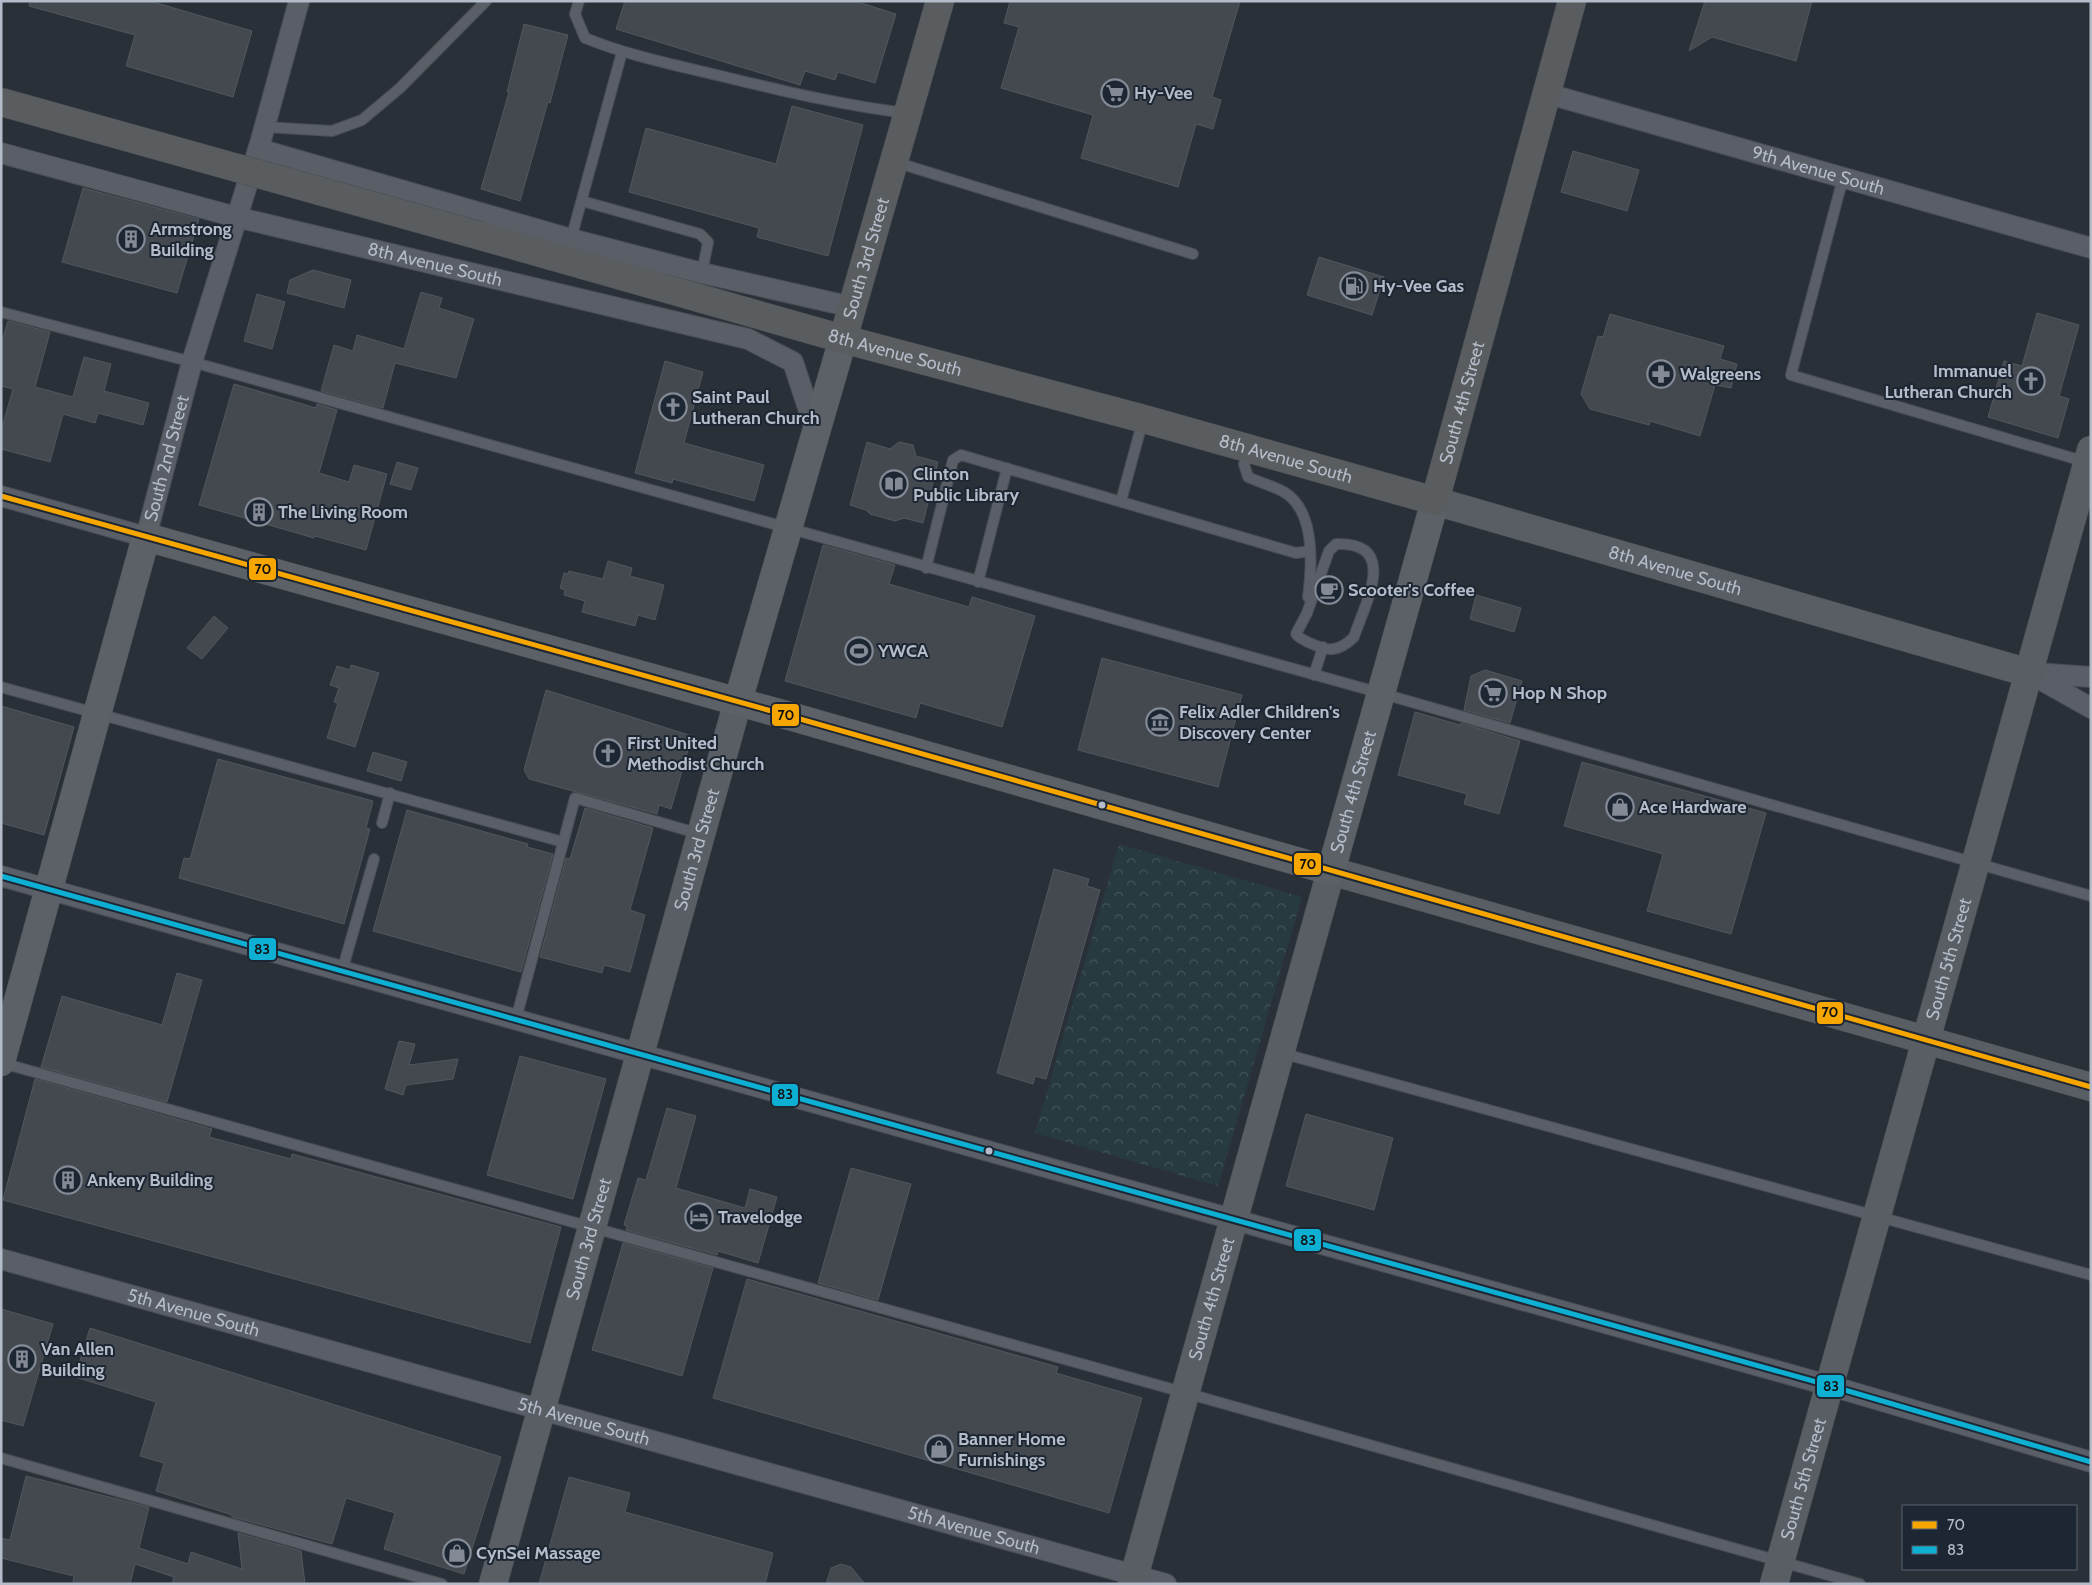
<svg xmlns="http://www.w3.org/2000/svg" width="2092" height="1585" font-family="Cabin,sans-serif">
	<style>
		.park { fill: url(#park-crowns) }
		.building { fill: #444950; stroke: #52575f }
		.lines { fill: none; stroke-linecap: round; stroke-linejoin: round }
		.lane-casing { stroke: #484c53; stroke-width: 12 }
		.street-casing { stroke: #484c53; stroke-width: 22 }
		.secondary-casing { stroke: #484c53; stroke-width: 29 }
		.primary-casing { stroke: #484c55; stroke-width: 29 }
		.highway-casing { stroke: #474c53; stroke-width: 29 }
		.lane { stroke: #5a5e66; stroke-width: 10 }
		.street { stroke: #5a5e66; stroke-width: 20 }
		.secondary { stroke: #595d64; stroke-width: 28 }
		.primary { stroke: #5c6168; stroke-width: 28 }
		.highway { stroke: #5a5d60; stroke-width: 28 }
		.highway-bridge-casing { stroke: #474c53; stroke-width: 29; stroke-linecap: butt }
		.highway-bridge { stroke: #5a5d60; stroke-width: 28 }
		.bus-1-casing { stroke: #1d2633; stroke-width: 9 }
		.bus-2-casing { stroke: #1d2633; stroke-width: 9 }
		.bus-1 { stroke: #f7a600; stroke-width: 5 }
		.bus-2 { stroke: #0dafd3; stroke-width: 5 }
		.bus-dot { fill: #b4bcc9; stroke: #1d2633; stroke-width: 2 }
		.labels { text-anchor: middle; dominant-baseline: central; stroke-width: 4; stroke-linejoin: round; paint-order: stroke }
		.poi-label { font-size: 18px; font-weight: bold; fill: #b4bcc9; stroke: #1d2633; text-anchor: start }
		.street-label { font-size: 18px; fill: #b4bcc9; stroke: #1d2633 }
		.line-badge { stroke: #1d2633; stroke-width: 2 }
		.pale-badge-label { font-size: 14px; text-anchor: middle; font-weight: bold; fill: #111 }
	</style>
	<defs>
		<pattern id="park-crowns" width="20" height="18" patternUnits="userSpaceOnUse" patternTransform="scale(1.25)"><rect width="20" height="18" fill="#273a3e"/><path d="M2 6a3 3 0 1 1 6 0M12 15a3 3 0 1 1 6 0" fill="none" stroke="#445559"/></pattern>
	</defs>
	<rect width="100%" height="100%" fill="#2a3038"/>
	<path class="park" d="M1119,844L1302,897L1218,1186L1035,1133Z"/>
	<g class="building">
		<path d="M30,1H150L252,31L233,97L126,66L135,35L29,6Z"/>
		<path d="M625,1H855L896,14L875,83L838,72L835,80L805,71L800,85L616,29Z"/>
		<path d="M1010,1H1240L1212,97L1221,100L1213,129L1196,124L1178,187L1081,158L1093,115L1001,88L1019,27L1004,23Z"/>
		<path d="M1705,1H1812L1796,61L1712,37L1689,51Z"/>
		<path d="M524,24L568,35L550,103L548,102L520,201L481,189L509,92H507Z"/>
		<path d="M792,106L863,125L828,256L757,237L759,228L629,192L646,128L776,164Z"/>
		<path d="M1573,151L1639,170L1627,211L1561,192Z"/>
		<path d="M83,188L199,219L177,293L62,262Z"/>
		<path d="M1319,257L1384,277L1372,315L1307,295Z"/>
		<path d="M313,270L351,280L344,308L287,293L290,280Z"/>
		<path d="M421,292L442,298L439,308L474,319L456,378L395,363L383,408L321,391L334,345L353,351L357,335L404,349Z"/>
		<path d="M257,294L285,302L272,349L244,341Z"/>
		<path d="M2037,313L2079,325L2059,396L2069,399L2058,438L1988,417L2004,361L2022,366Z"/>
		<path d="M1610,314L1724,346L1720,359L1737,364L1731,388L1715,385L1700,436L1650,421L1649,425L1590,409L1581,394L1598,336L1603,337Z"/>
		<path d="M8,321L50,332L35,387L73,397L84,357L111,364L104,391L149,403L143,425L98,413L95,423L63,414L50,462L1,449V431L13,389L1,386V345Z"/>
		<path d="M665,361L703,372L684,443L764,465L754,501L673,479L672,483L635,473Z"/>
		<path d="M234,384L316,408L317,404L337,410L319,473L349,482L354,465L387,474L366,550L315,536L314,538L199,505Z"/>
		<path d="M867,442L890,449L899,442L913,445L916,456L938,462L923,523L904,518L895,521L870,514L866,510L850,505Z"/>
		<path d="M397,462L418,468L411,490L390,484Z"/>
		<path d="M823,545L895,565L889,584L969,607L972,597L1035,616L1002,727L920,703L916,718L785,681Z"/>
		<path d="M608,561L632,568L630,576L664,585L655,620L638,615L635,626L582,612L585,601L564,595L565,590L560,588L564,573L568,574L569,571L603,579Z"/>
		<path d="M1476,595L1521,608L1514,632L1470,619Z"/>
		<path d="M214,616L228,628L202,659L187,648Z"/>
		<path d="M1102,658L1242,695L1218,787L1078,750Z"/>
		<path d="M351,665L379,673L355,747L327,738L338,703L334,702L339,688L330,685L337,666L350,670Z"/>
		<path d="M1485,670L1522,681L1510,723L1464,710L1471,676Z"/>
		<path d="M546,690L692,736L671,809L659,805L657,814L529,779L524,770Z"/>
		<path d="M1,706L74,727L44,835L1,823Z"/>
		<path d="M1415,712L1460,725L1461,723L1520,741L1499,814L1464,804L1467,794L1398,775Z"/>
		<path d="M373,752L407,762L401,781L367,771Z"/>
		<path d="M218,759L373,801L366,828L370,829L344,924L179,878L184,858L190,859Z"/>
		<path d="M1582,762L1766,813L1731,934L1647,911L1663,854L1564,826Z"/>
		<path d="M585,808L653,828L630,910L645,915L630,972L604,965L602,973L540,957L566,858L570,859Z"/>
		<path d="M407,810L528,844L527,847L553,854L521,972L373,931Z"/>
		<path d="M1054,869L1089,879L1087,886L1100,890L1046,1079L1035,1076L1033,1084L997,1073Z"/>
		<path d="M177,973L202,980L167,1102L41,1067L62,996L162,1025Z"/>
		<path d="M399,1041L415,1044L409,1065L458,1059L453,1079L406,1085L403,1095L385,1089Z"/>
		<path d="M520,1056L606,1079L573,1199L487,1175Z"/>
		<path d="M35,1079L212,1129L209,1137L291,1159L292,1154L561,1227L530,1343L3,1200Z"/>
		<path d="M667,1108L696,1116L676,1188L745,1208L750,1189L777,1197L758,1263L718,1251L717,1255L626,1230L627,1226L624,1225L638,1178L646,1180Z"/>
		<path d="M1306,1114L1393,1138L1374,1210L1286,1186Z"/>
		<path d="M851,1168L911,1184L878,1300L818,1283Z"/>
		<path d="M623,1243L713,1268L682,1376L592,1350Z"/>
		<path d="M747,1279L1058,1367L1056,1373L1142,1398L1109,1513L713,1398Z"/>
		<path d="M1,1309L53,1324L23,1426L1,1420Z"/>
		<path d="M90,1328L501,1457L464,1574L384,1549L395,1513L346,1498L332,1544L233,1517L229,1514L156,1491L164,1463L140,1456L156,1402L75,1377Z"/>
		<path d="M26,1476L149,1507L139,1548L188,1564L191,1552L242,1569L238,1533L301,1551L305,1584H172L174,1577L135,1564L130,1584H73L74,1576L1,1558V1538L10,1540Z"/>
		<path d="M569,1477L630,1493L625,1512L773,1553L765,1584H539Z"/>
		<path d="M841,1564L851,1567L865,1584H826L831,1568Z"/>
	</g>
	<g class="lines">
		<g class="lane-casing">
			<g id="lane">
				<path d="M579,1L575,14L585,38C632,57 681,66 729,78C788,92 846,106 906,113"/>
				<path d="M265,127L332,131L362,120L400,88L486,1"/>
				<path d="M895,162L1193,254"/>
				<path d="M1843,178L1791,375L2086,462"/>
				<path d="M582,201L700,234L708,242L702,273"/>
				<path d="M571,239L622,52"/>
				<path d="M1,312L192,362L1366,689L2091,896"/>
				<path d="M1250,449L1244,464L1248,477C1259,482 1273,486 1284,492C1316,511 1312,566 1308,597"/>
				<path d="M1121,501L1143,420"/>
				<path d="M1336,544C1400,542 1365,603 1354,637C1348,643 1342,648 1333,649C1326,651 1300,640 1296,634L1307,613L1329,551Z"/>
				<path d="M926,568L953,460L961,455L1296,553L1310,551"/>
				<path d="M978,582L1007,468"/>
				<path d="M1314,675L1323,647"/>
				<path d="M1,687L563,842"/>
				<path d="M382,823L390,793"/>
				<path d="M342,971L374,859"/>
				<path d="M516,1019L575,798L700,834"/>
				<path d="M1281,1053L2091,1275"/>
				<path d="M2,1063L1186,1393L1860,1584"/>
				<path d="M1,1458L442,1584"/>
			</g>
		</g>
		<g class="street-casing">
			<g id="street">
				<path id="s1" d="M1545,93L2091,248"/>
				<path d="M259,149L571,239L702,273L852,307"/>
				<path id="s2" d="M1,153L236,217L748,339L793,362L816,432"/>
				<path id="s3" d="M1,496L146,537L192,362L261,140L299,1"/>
				<path d="M2029,673L2091,708"/>
				<path d="M2035,673L2091,677"/>
				<path d="M1,876L1831,1386L2091,1462"/>
				<path id="s4" d="M1,1259L1166,1584"/>
			</g>
		</g>
		<g class="secondary-casing">
			<g id="secondary">
				<path id="s5" d="M1435,501L2029,673"/>
				<path id="s6" d="M493,1584L738,701"/>
				<path id="s7" d="M1132,1584L1331,871L2091,1087"/>
				<path id="s8" d="M1774,1584L2091,450"/>
			</g>
		</g>
		<g class="primary-casing">
			<g id="primary">
				<path d="M738,701L843,339"/>
				<path id="s9" d="M1,1062L146,537L793,717L1331,871L1435,501"/>
			</g>
		</g>
		<g class="highway-casing">
			<g id="highway">
				<path id="s10" d="M481,236L843,339L1144,419L1435,501L1572,1"/>
				<path id="s11" d="M843,339L940,1"/>
			</g>
		</g>
		<use href="#lane" class="lane"/>
		<use href="#street" class="street"/>
		<use href="#secondary" class="secondary"/>
		<use href="#primary" class="primary"/>
		<use href="#highway" class="highway"/>
		<g class="highway-bridge-casing">
			<path id="highway-bridge" d="M1,102L481,236"/>
		</g>
		<use href="#highway-bridge" class="highway-bridge"/>
		<g class="bus-1-casing">
			<path id="bus-1" d="M1,496L793,717L2091,1087"/>
		</g>
		<g class="bus-2-casing">
			<path id="bus-2" d="M1,876L1831,1386L2091,1462"/>
		</g>
		<use href="#bus-1" class="bus-1"/>
		<use href="#bus-2" class="bus-2"/>
	</g>
	<defs>
		<g id="supermarket-ring" transform="scale(1.4375)"><circle r="9.5" fill="#1d2633" stroke="#848b96" stroke-width="1.5"/><path d="M-6-5.5h2.5l.6 2H6L4.5 2H-2.5L-4.4-4H-6ZM-1.5 3.2a1.3 1.3 0 1 0 .1 0ZM3 3.2a1.3 1.3 0 1 0 .1 0Z" fill="#848b96"/></g>
		<g id="building-ring" transform="scale(1.4375)"><circle r="9.5" fill="#1d2633" stroke="#848b96" stroke-width="1.5"/><path d="M-4-6H4V6H1V3H-1V6H-4ZM-2.5-4.3h1.7v1.8h-1.7ZM.8-4.3h1.7v1.8H.8ZM-2.5-1h1.7V.8h-1.7ZM.8-1h1.7V.8H.8Z" fill="#848b96"/></g>
		<g id="fuel-ring" transform="scale(1.4375)"><circle r="9.5" fill="#1d2633" stroke="#848b96" stroke-width="1.5"/><path d="M-5.5-6h7V0h2V4h1.3V-2.5L3-4.5l.8-.8L6-3V5H2.5V1h-1V6h-7ZM-4.2-4.7v3.2H.2V-4.7Z" fill="#848b96"/></g>
		<g id="pharmacy-ring" transform="scale(1.4375)"><circle r="9.5" fill="#1d2633" stroke="#848b96" stroke-width="1.5"/><path d="M-2-6h4v4h4v4h-4v4h-4v-4h-4v-4h4Z" fill="#848b96"/></g>
		<g id="church-ring" transform="scale(1.4375)"><circle r="9.5" fill="#1d2633" stroke="#848b96" stroke-width="1.5"/><path d="M-1.2-6h2.4v3.5h3.3v2.4h-3.3V6h-2.4V-.1h-3.3v-2.4h3.3Z" fill="#848b96"/></g>
		<g id="library-ring" transform="scale(1.4375)"><circle r="9.5" fill="#1d2633" stroke="#848b96" stroke-width="1.5"/><path d="M-6-4Q-3-5.5-.7-3.5V5Q-3 3-6 4ZM6-4Q3-5.5 .7-3.5V5Q3 3 6 4Z" fill="#848b96"/></g>
		<g id="cafe-ring" transform="scale(1.4375)"><circle r="9.5" fill="#1d2633" stroke="#848b96" stroke-width="1.5"/><path d="M-5.5-4.5H6V0H3Q3 3.5 0 3.5H-2.5Q-5.5 3.5-5.5 0ZM3-3.2v2h1.7v-2ZM-6 4.5H4V6H-6Z" fill="#848b96"/></g>
		<g id="stadium-ring" transform="scale(1.4375)"><circle r="9.5" fill="#1d2633" stroke="#848b96" stroke-width="1.5"/><path d="M0-5a6.5 5 0 1 0 0 10a6.5 5 0 1 0 0-10ZM-3.5-1.8h7v3.6h-7Z" fill="#848b96"/></g>
		<g id="museum-ring" transform="scale(1.4375)"><circle r="9.5" fill="#1d2633" stroke="#848b96" stroke-width="1.5"/><path d="M0-6L6-3V-2H-6V-3ZM-5-1h2V3h-2ZM-1-1h2V3h-2ZM3-1h2V3H3ZM-6 4H6V6H-6Z" fill="#848b96"/></g>
		<g id="shop-ring" transform="scale(1.4375)"><circle r="9.5" fill="#1d2633" stroke="#848b96" stroke-width="1.5"/><path d="M-5-2.5h2.3a2.7 3.5 0 0 1 5.4 0H5L5.5 6h-11ZM-1.5-2.5h3a1.5 2.3 0 0 0-3 0Z" fill="#848b96"/></g>
		<g id="hotel-ring" transform="scale(1.4375)"><circle r="9.5" fill="#1d2633" stroke="#848b96" stroke-width="1.5"/><path d="M-6-4.5h1.5V1H6V5H4.5V3h-9V5H-6ZM-4 0a1.8 1.8 0 1 1 3.6 0ZM.5 0V-2.5h3Q6-2.5 6 0Z" fill="#848b96"/></g>
	</defs>
	<g fill-rule="evenodd">
		<use href="#supermarket-ring" x="1115" y="93"/>
		<use href="#building-ring" x="131" y="239"/>
		<use href="#fuel-ring" x="1354" y="286"/>
		<use href="#pharmacy-ring" x="1661" y="374"/>
		<use href="#church-ring" x="2031" y="381"/>
		<use href="#church-ring" x="673" y="407"/>
		<use href="#library-ring" x="894" y="484"/>
		<use href="#building-ring" x="259" y="512"/>
		<use href="#cafe-ring" x="1329" y="590"/>
		<use href="#stadium-ring" x="859" y="651"/>
		<use href="#supermarket-ring" x="1493" y="693"/>
		<use href="#museum-ring" x="1160" y="722"/>
		<use href="#church-ring" x="608" y="753"/>
		<use href="#shop-ring" x="1620" y="807"/>
		<use href="#building-ring" x="68" y="1180"/>
		<use href="#hotel-ring" x="699" y="1217"/>
		<use href="#building-ring" x="22" y="1359"/>
		<use href="#shop-ring" x="939" y="1449"/>
		<use href="#shop-ring" x="457" y="1553"/>
	</g>
	<g class="bus-dot">
		<circle cx="1102" cy="805" r="4.5"/>
		<circle cx="989" cy="1151" r="4.5"/>
	</g>
	<g class="labels">
		<g class="poi-label">
			<text x="1134" y="93">Hy-Vee</text>
			<text x="150" y="229">Armstrong<tspan x="150" dy="21">Building</tspan></text>
			<text x="1373" y="286">Hy-Vee Gas</text>
			<text x="2012" y="371" text-anchor="end">Immanuel<tspan x="2012" dy="21">Lutheran Church</tspan></text>
			<text x="1680" y="374">Walgreens</text>
			<text x="692" y="397">Saint Paul<tspan x="692" dy="21">Lutheran Church</tspan></text>
			<text x="913" y="474">Clinton<tspan x="913" dy="21">Public Library</tspan></text>
			<text x="278" y="512">The Living Room</text>
			<text x="1348" y="590">Scooter's Coffee</text>
			<text x="878" y="651">YWCA</text>
			<text x="1512" y="693">Hop N Shop</text>
			<text x="1179" y="712">Felix Adler Children's<tspan x="1179" dy="21">Discovery Center</tspan></text>
			<text x="627" y="743">First United<tspan x="627" dy="21">Methodist Church</tspan></text>
			<text x="1639" y="807">Ace Hardware</text>
			<text x="87" y="1180">Ankeny Building</text>
			<text x="718" y="1217">Travelodge</text>
			<text x="41" y="1349">Van Allen<tspan x="41" dy="21">Building</tspan></text>
			<text x="958" y="1439">Banner Home<tspan x="958" dy="21">Furnishings</tspan></text>
			<text x="476" y="1553">CynSei Massage</text>
		</g>
		<g class="street-label">
			<text stroke="none"><textPath href="#s1" startOffset="284">9th Avenue South</textPath></text>
			<text stroke="none"><textPath href="#s11" startOffset="84">South 3rd Street</textPath></text>
			<text stroke="none"><textPath href="#s2" startOffset="448">8th Avenue South</textPath></text>
			<text stroke="none"><textPath href="#s10" startOffset="430">8th Avenue South</textPath></text>
			<text stroke="none"><textPath href="#s10" startOffset="1092">South 4th Street</textPath></text>
			<text stroke="none"><textPath href="#s3" startOffset="232">South 2nd Street</textPath></text>
			<text stroke="none"><textPath href="#s10" startOffset="835">8th Avenue South</textPath></text>
			<text stroke="none"><textPath href="#s5" startOffset="250">8th Avenue South</textPath></text>
			<text stroke="none"><textPath href="#s9" startOffset="1858">South 4th Street</textPath></text>
			<text stroke="none"><textPath href="#s6" startOffset="762">South 3rd Street</textPath></text>
			<text stroke="none"><textPath href="#s8" startOffset="649">South 5th Street</textPath></text>
			<text stroke="none"><textPath href="#s6" startOffset="358">South 3rd Street</textPath></text>
			<text stroke="none"><textPath href="#s7" startOffset="296">South 4th Street</textPath></text>
			<text stroke="none"><textPath href="#s4" startOffset="200">5th Avenue South</textPath></text>
			<text stroke="none"><textPath href="#s4" startOffset="605">5th Avenue South</textPath></text>
			<text stroke="none"><textPath href="#s8" startOffset="109">South 5th Street</textPath></text>
			<text stroke="none"><textPath href="#s4" startOffset="1010">5th Avenue South</textPath></text>
		</g>
	</g>
	<g class="line-badge">
		<rect x="248" y="557" width="29" height="24" rx="5" fill="#f7a600"/>
		<rect x="771" y="703" width="29" height="24" rx="5" fill="#f7a600"/>
		<rect x="1293" y="852" width="29" height="24" rx="5" fill="#f7a600"/>
		<rect x="248" y="937" width="29" height="24" rx="5" fill="#0dafd3"/>
		<rect x="1816" y="1001" width="28" height="24" rx="5" fill="#f7a600"/>
		<rect x="771" y="1083" width="28" height="24" rx="5" fill="#0dafd3"/>
		<rect x="1293" y="1228" width="29" height="24" rx="5" fill="#0dafd3"/>
		<rect x="1816" y="1374" width="29" height="24" rx="5" fill="#0dafd3"/>
	</g>
	<g class="pale-badge-label">
		<text x="263" y="574">70</text>
		<text x="786" y="720">70</text>
		<text x="1308" y="869">70</text>
		<text x="262" y="954">83</text>
		<text x="1830" y="1017">70</text>
		<text x="785" y="1099">83</text>
		<text x="1308" y="1245">83</text>
		<text x="1831" y="1391">83</text>
	</g>
	<rect width="2092" height="1585" fill="none" stroke="#b4bcc9" stroke-width="5"/>
	<rect x="1902" y="1505" width="175" height="65" fill="#1d2633" stroke="#59626f"/>
	<rect x="1912" y="1521" width="25" height="8" fill="#f7a600" stroke="#59626f"/>
	<text x="1947" y="1530" font-size="15" fill="#b4bcc9">70</text>
	<rect x="1912" y="1546" width="25" height="8" fill="#0dafd3" stroke="#59626f"/>
	<text x="1947" y="1555" font-size="15" fill="#b4bcc9">83</text>
</svg>
